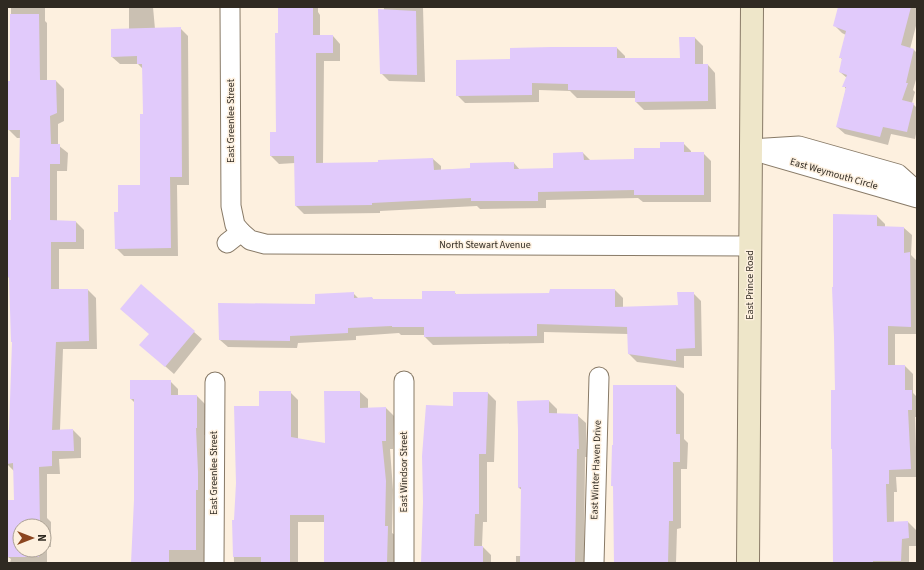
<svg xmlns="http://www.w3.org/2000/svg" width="924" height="570" font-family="'Source Sans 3',sans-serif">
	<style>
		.shadow { fill: #0003; fill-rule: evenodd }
		.building { fill: #e1cafb }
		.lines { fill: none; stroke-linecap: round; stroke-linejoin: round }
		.street-casing { stroke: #887a67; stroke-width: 21 }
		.secondary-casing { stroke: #887a67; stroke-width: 24 }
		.street { stroke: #fff; stroke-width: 19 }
		.secondary { stroke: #eee6c9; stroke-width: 22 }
		.labels { text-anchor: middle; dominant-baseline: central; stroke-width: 3; stroke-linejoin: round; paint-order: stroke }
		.street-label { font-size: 10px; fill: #302a22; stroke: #fdf0df }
	</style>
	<rect width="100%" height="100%" fill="#fdf0df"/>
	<g class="shadow">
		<path d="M11,7H45V21L47,23V81H56L64,89V121L58,124V145L68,153L67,171H57V222H76L84,230V249H59V290H88L96,298L97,349H63L60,430H73L81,438V458L59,459L60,474H47V518L51,522V547H47V563H10L11,559L8,557L15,501L14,471L7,464V431H10L13,343L12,342L10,278L8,277L12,221L20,178L21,138H17L9,130L11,82ZM20,526H44V550H20Z"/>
		<path d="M129,7H153L155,29L180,28L188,36L189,185H177L178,256H124L116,248L119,213L141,186L144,115L143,69L138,64H120L112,57L129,30Z"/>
		<path d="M279,7H318V12L320,15V36H333L340,44V61H324L323,164L379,163L433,159L441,166V170L471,169L514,163L520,170L554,169L583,153L591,161L635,160L661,149L683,143L691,151V153H703L711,161V202H643L638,198L546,200V208L480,209L477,206L380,211V213L304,214L296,206L295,163L279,164L271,156L277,133Z"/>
		<path d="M384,7H423L425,82L389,81L381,73Z"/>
		<path d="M839,7H917V22L910,49L914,50L917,53V76L913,90L915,92L912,103L917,108V129L915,139L891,134L888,145L845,134L837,127L846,89L844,86L847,78L840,72L843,60L840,57L846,35L842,33L834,25Z"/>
		<path d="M695,38L703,46V65H708L715,73L716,109L644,110L636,102V98H577L570,91L539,90V102L465,103L457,95L511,60L617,48L625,56V59H681Z"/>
		<path d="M877,216L885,224V227L904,228L912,235L911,255L917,261V334H895V366H905L913,374V393L917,397V417H915L917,477H896L897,492H894V523L908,522L916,530V546H909V563H834V451L832,449L836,391Z"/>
		<path d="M141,286L202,339L174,374L141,345L150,334L121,309Z"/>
		<path d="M615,290L623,298V308L679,306L693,293L701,301L702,356H684V368L637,362L629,354L628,334L544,332V343L433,345L425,337V335H401L399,333L356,336V340L298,343L297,348L228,347L220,340L353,293L358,298H372L374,300H423L454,292L457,295L550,294Z"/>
		<path d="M170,381L178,389V396H197L205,404V435H204L205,481V498H204V563H132L135,500V403L131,399Z"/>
		<path d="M676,386L684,394V439L688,443L687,469H681V528L677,529L676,563H614V488L612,485Z"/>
		<path d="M290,392L298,400V439L326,444L360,392L368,399V409L386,408L394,416L393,449H390L393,490L392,533L395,535V563H324V522H298V563H234L233,521H235L260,407Z"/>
		<path d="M488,393L496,401L494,462H487V522H483L482,546L491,555V563H422L454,407Z"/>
		<path d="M549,401L557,409V414L577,415L586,423L587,457H585L584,563H516V556H521L522,490L519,488V430Z"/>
	</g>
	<g class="building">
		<path d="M278,7H313V35H333V53H316V163L378,162V160L433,158L434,170L470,168V163L514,162V169L553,168V153L583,152L584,160L634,159V148H660V142H684V152H704V195H634V190L538,192V201H471V198L372,203V205L295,206L294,156H270V132H276L275,33H278Z"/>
		<path d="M838,7H911L901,45L914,49L906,83H908L902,100L914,103L907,132L883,127L880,137L836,127L846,87H842L847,75L839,72L842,58H839L846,31L833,26Z"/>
		<path d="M378,9L416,11L417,75L380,74Z"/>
		<path d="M10,14H39L40,80H56L57,113L50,116L51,144H60V164H50V220L76,221V242H51V289H88L89,341L56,342L52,430L73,429L74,451H52V466L39,467L40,526H20V550H39V557H7V500H14L13,463L7,464V430H9L12,342H11L9,277H7L8,220H11V177H19L20,130H8V81H10Z"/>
		<path d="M181,27L182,177H170L171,248L115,249L114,212H118V185H140V114H143L142,64H137V56L111,57V29Z"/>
		<path d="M679,37H695V64H708V101L635,102V91L568,90V84L532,83V95L456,96V60L510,59V48L551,47H617V58H680Z"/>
		<path d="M833,214L877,215V226L904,227V253L910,252L911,327L888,326V365H905V390H912V410H908L911,469L889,470V484H886L887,522L908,521L909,538L902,539L901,561H873V563H833L832,449H831V390H835L834,337L832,287H833Z"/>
		<path d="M141,284L195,331L165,367L139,345L149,334L120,309Z"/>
		<path d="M550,289H615V307L678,305L677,292H694L695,348L676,349V361L628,354L627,327L537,324V336L424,337V327H392V326L348,328V333L290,336V341L219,340L218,303L315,304V294L354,292V298L372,297L373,299H422V291H455V294L549,293Z"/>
		<path d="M130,380H171V395H197V428H196L198,472V490H196V550H169V563H131L134,500V399H130Z"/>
		<path d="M613,385H676V434H680V462H673V521H669L668,563H614L613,486H611L612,445H613Z"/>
		<path d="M259,391H291V437L325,443L324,391H360V408L386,407V441H382L386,481L385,526H388L387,563H324V515H290V563H261V557H233L232,520H234L236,483L234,406H259Z"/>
		<path d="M453,392H488L486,454H479V514H475L474,546H483V563H421L423,502L422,456L426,405L453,406Z"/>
		<path d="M549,400V413L578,414L579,449H577L575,563H520L521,487L518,488V430L517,401Z"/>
	</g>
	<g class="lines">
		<g class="street-casing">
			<g id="street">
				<path d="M230,7L231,206L235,225L241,232"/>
				<path d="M751,149L799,146L898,174L917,191"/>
				<path d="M762,153L917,198"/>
				<path d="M227,243L241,232L250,240L265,244L750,246"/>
				<path d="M214,563L215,382"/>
				<path d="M404,563V381"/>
				<path d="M594,563L599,377"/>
			</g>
		</g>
		<g class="secondary-casing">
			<path id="secondary" d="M748,563L752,7"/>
		</g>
		<use href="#street" class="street"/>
		<use href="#secondary" class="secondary"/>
	</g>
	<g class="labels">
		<g class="street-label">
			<text transform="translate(231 121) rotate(-90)">East Greenlee Street</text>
			<text transform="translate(834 174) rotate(16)">East Weymouth Circle</text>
			<text x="485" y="245">North Stewart Avenue</text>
			<text transform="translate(750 285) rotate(-90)">East Prince Road</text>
			<text transform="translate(596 470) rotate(-88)">East Winter Haven Drive</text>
			<text transform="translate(404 472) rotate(-90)">East Windsor Street</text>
			<text transform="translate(214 473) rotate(-90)">East Greenlee Street</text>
		</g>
	</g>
	<rect width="924" height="570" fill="none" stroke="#302a22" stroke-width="16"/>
	<g transform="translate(32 538) rotate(90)"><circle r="19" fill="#fdf0df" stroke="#aba193"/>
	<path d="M0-3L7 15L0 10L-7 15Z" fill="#8b451f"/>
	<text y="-6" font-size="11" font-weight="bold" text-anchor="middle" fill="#302a22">N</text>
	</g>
</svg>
